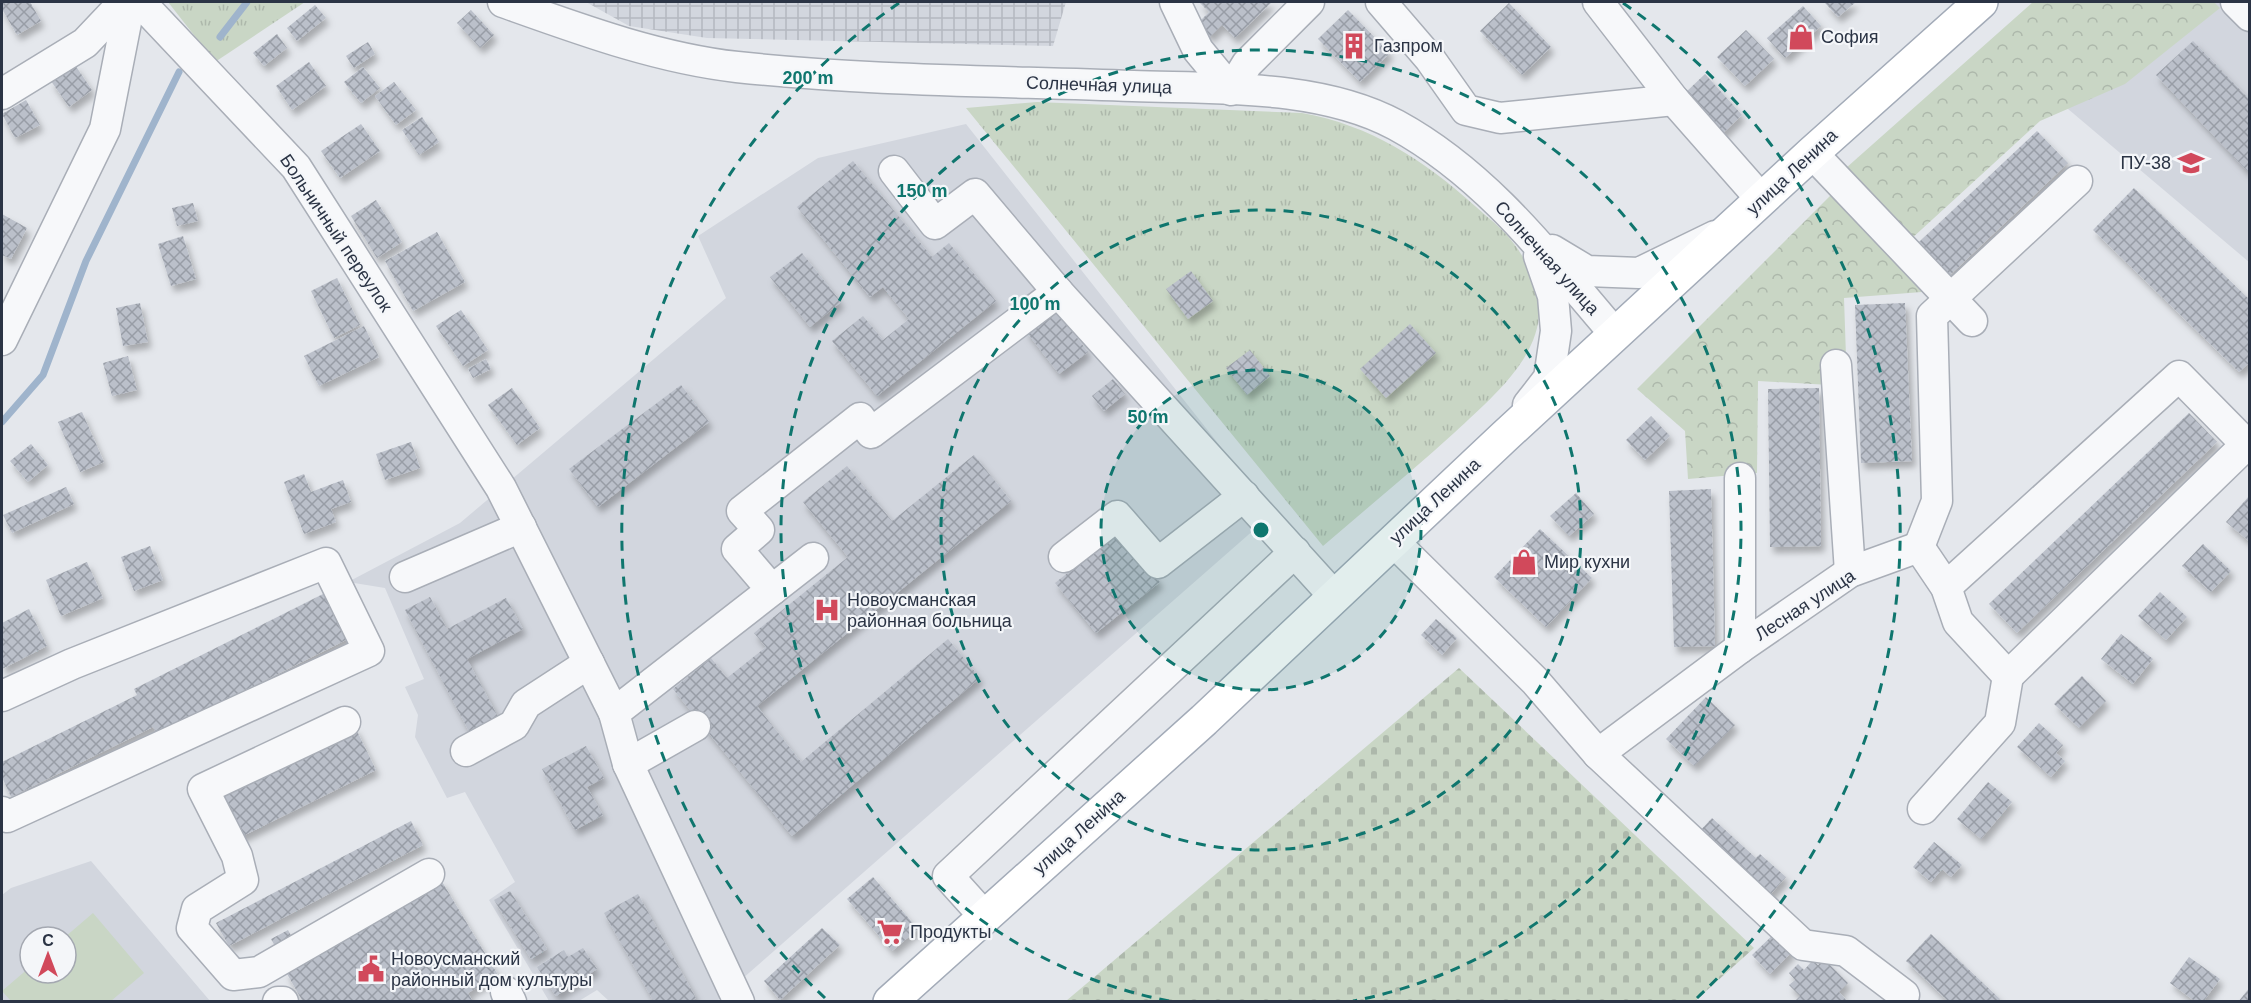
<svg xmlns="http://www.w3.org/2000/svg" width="2251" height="1003" font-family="Helvetica,sans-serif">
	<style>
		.built { fill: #d2d6de; fill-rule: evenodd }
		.industrial { fill: url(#industrial-grid) }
		.grass { fill: url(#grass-tufts) }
		.forest { fill: url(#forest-crowns) }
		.cemetery { fill: url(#cemetery-stones) }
		.green { fill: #c9d6c5 }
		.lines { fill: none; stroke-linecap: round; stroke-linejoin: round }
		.stream { stroke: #9fb4cc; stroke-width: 7 }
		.building { fill: url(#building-cross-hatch); filter: url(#shadow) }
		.minor-casing { stroke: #a9aeb7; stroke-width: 33 }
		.major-casing { stroke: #a3abb8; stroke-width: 36 }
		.minor { stroke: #f7f8fa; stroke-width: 30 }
		.major { stroke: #fff; stroke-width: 33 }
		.ring { fill: none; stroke: #0f766e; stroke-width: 3; stroke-dasharray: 10 8 }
		.labels { text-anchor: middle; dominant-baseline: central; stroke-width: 4.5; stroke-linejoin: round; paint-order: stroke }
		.poi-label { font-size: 18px; fill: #2b3445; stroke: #f4f6f9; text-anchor: start }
		.street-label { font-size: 18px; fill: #2b3445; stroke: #f4f6f9 }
		.centre { fill: #0f766e; stroke: #f4f6f9; stroke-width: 3 }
		.ring-label { font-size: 18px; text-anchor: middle; font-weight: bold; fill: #0f766e; stroke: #f4f6f9; stroke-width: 4.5; stroke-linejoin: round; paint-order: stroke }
	</style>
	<defs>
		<pattern id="industrial-grid" width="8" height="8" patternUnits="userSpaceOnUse" patternTransform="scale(1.5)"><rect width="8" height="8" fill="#d2d6de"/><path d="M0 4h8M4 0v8" fill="none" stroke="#b4b8c0"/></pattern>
		<pattern id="grass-tufts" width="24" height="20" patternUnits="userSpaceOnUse" patternTransform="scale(1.5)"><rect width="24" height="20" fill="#c9d6c5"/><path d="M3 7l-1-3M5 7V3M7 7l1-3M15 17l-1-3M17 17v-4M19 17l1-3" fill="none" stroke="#adb8ab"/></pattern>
		<pattern id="forest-crowns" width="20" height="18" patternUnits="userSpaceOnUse" patternTransform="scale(1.5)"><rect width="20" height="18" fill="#c9d6c5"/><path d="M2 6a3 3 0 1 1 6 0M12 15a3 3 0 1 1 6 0" fill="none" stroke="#adb8ab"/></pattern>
		<pattern id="cemetery-stones" width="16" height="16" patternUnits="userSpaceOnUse" patternTransform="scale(1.5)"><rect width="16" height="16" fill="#c9d6c5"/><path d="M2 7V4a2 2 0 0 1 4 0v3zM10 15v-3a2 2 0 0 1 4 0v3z" fill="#adb8ab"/></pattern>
		<pattern id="building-cross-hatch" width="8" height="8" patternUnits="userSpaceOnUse" patternTransform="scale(1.5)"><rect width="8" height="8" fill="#bbc0ca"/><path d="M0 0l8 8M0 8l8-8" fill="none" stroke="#989da6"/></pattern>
		<filter id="shadow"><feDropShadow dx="3.5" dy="6" stdDeviation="3" flood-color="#0004"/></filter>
	</defs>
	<rect width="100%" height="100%" fill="#e4e7ec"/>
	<g class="built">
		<path d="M2083,2H2249V262L2015,64Z"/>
		<path d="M966,124L1273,513L717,1001H609L597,990L579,1001H549L489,900L515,882L465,792L447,798L415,737L418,715L405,687L424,679L385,588L348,582L460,523L726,298L698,236L818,158Z"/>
		<path d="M91,861L210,1001L2,1002V895L11,888ZM30,937H66V973H30Z"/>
	</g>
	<path class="industrial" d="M586,2H1066L1053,46L707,38L629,26Z"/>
	<g class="grass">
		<path d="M168,2H305L215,62Z"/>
		<path d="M1037,102L1302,113C1370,125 1424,160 1475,206C1487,217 1501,227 1511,240C1577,324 1515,377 1454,433C1411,472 1367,508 1323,546L966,108Z"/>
	</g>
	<g class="forest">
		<path d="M2033,2H2214L2220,8L2125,84L2040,121L1910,240L1846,168Z"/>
		<path d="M1832,194L1922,292L1844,298L1847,386L1758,381L1757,473L1688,479L1685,431L1637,389Z"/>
	</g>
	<path class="cemetery" d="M1459,668L1754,948L1695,1001H1066Z"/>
	<path class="green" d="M93,913L144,973L111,1001H11L2,991L30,967V973H66L65,937Z"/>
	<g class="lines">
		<g class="stream">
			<path d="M220,37L247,2"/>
			<path d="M2,422L43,375L86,261L179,72"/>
		</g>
	</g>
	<g class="building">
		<path d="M2,2H30L41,21L17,35L2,9Z"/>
		<path d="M1199,2H1272L1235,38L1222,25L1210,37L1197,24L1209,12Z"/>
		<path d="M1824,2H1856L1838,17Z"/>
		<path d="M1509,3L1551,47L1522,75L1480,31Z"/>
		<path d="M315,5L326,18L297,41L287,28Z"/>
		<path d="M1803,6L1821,26L1785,58L1767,38Z"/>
		<path d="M471,10L494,35L480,48L457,23Z"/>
		<path d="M1348,10L1390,53L1360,82L1318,39Z"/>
		<path d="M1746,30L1774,59L1745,86L1717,57Z"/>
		<path d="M277,34L287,48L264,66L253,53Z"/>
		<path d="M2193,41L2250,100V174L2156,75Z"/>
		<path d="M368,42L375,54L354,68L346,56Z"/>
		<path d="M309,62L326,86L292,110L276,86Z"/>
		<path d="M75,65L92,90L69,107L51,81Z"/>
		<path d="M363,67L380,88L361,103L344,82Z"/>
		<path d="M1705,74L1742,115L1721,135L1684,94Z"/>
		<path d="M394,82L416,110L396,125L375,96Z"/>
		<path d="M26,100L40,125L15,138L2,114Z"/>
		<path d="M422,117L439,142L419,155L402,130Z"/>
		<path d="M361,124L380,151L340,178L321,151Z"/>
		<path d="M2037,131L2068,163L1950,275L1919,242Z"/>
		<path d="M853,161L932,257L949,243L996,301L877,396L832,341L863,316L883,340L909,319L883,287L870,297L797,207Z"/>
		<path d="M2134,188L2250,300V362L2239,372L2093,230Z"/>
		<path d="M376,200L402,242L377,258L351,216Z"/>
		<path d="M193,203L198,221L177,226L172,208Z"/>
		<path d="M2,214L27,228L11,259L2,255Z"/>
		<path d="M437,232L465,282L413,311L385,261Z"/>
		<path d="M183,236L196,279L171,286L158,244Z"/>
		<path d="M802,253L841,302L810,327L770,277Z"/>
		<path d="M1191,271L1213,301L1188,319L1166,289Z"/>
		<path d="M337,278L360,325L334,338L311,291Z"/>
		<path d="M140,303L148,342L123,346L116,308Z"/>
		<path d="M1905,303L1912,461L1861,463L1855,305Z"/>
		<path d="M1054,308L1088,352L1059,374L1025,330Z"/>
		<path d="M461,310L488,350L463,366L436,326Z"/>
		<path d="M1410,324L1436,353L1386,398L1360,369Z"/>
		<path d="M364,326L379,357L319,386L304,356Z"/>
		<path d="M1250,350L1270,376L1247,395L1226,368Z"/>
		<path d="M128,356L137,390L112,396L103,363Z"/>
		<path d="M486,359L491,369L473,378L468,369Z"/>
		<path d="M1113,379L1125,394L1104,411L1092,396Z"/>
		<path d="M681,385L709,422L598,507L569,469Z"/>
		<path d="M512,388L540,428L517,445L488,405Z"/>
		<path d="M1819,388L1821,546L1770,547L1768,389Z"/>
		<path d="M82,412L104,462L80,472L58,422Z"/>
		<path d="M2189,413L2217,442L2017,633L1989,604Z"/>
		<path d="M1651,416L1670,436L1645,460L1626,440Z"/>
		<path d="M411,442L420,468L385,480L376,454Z"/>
		<path d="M31,444L48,465L28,482L10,461Z"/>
		<path d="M974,455L1011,501L757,706L801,762L948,639L980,678L792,836L673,689L711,658L727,678L766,647L754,633L848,557L803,502L847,466L892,521Z"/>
		<path d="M304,474L311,492L343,480L351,502L331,509L336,522L304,534L284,482Z"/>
		<path d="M66,487L74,504L12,533L3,515Z"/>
		<path d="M1711,489L1715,646L1674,647L1669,491Z"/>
		<path d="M1576,493L1594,514L1569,536L1550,516Z"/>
		<path d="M2250,495V542L2226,522Z"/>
		<path d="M1540,529L1592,578L1546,627L1494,577Z"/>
		<path d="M1119,532L1160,582L1096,633L1055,583Z"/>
		<path d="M2203,544L2231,571L2211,592L2182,566Z"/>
		<path d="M150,546L163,580L134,591L121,557Z"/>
		<path d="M87,562L103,598L61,616L46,580Z"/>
		<path d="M329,591L352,637L157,734L153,727L11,797L2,777V762L137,695L134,689Z"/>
		<path d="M2160,592L2187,617L2166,640L2138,616Z"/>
		<path d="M430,597L447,629L506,598L523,629L467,659L502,724L473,739L405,610Z"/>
		<path d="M29,609L47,646L2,669V623Z"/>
		<path d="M1436,619L1457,638L1442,655L1421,635Z"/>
		<path d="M2121,634L2153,659L2133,684L2101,659Z"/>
		<path d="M2082,676L2106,701L2079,728L2054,704Z"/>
		<path d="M1706,697L1735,725L1694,766L1666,739Z"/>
		<path d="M2039,723L2063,745L2056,753L2065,761L2051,777L2017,747Z"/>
		<path d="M355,727L376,770L239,838L217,795Z"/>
		<path d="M586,746L604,778L587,787L603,815L575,830L542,769Z"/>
		<path d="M1988,782L2012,802L1981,839L1957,819Z"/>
		<path d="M1712,818L1756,858L1760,854L1786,877L1768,897L1698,833Z"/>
		<path d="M411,821L423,845L229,946L216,923Z"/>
		<path d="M1934,842L1962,865L1951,877L1942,869L1931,882L1913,867Z"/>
		<path d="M873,877L918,929L892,951L847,899Z"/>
		<path d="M441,880L498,975L468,993L473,1002H303L286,972Z"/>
		<path d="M510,891L547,949L531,959L494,900Z"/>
		<path d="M638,894L696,998L690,1002H654L604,913Z"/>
		<path d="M822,928L840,945L780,1000L764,981Z"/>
		<path d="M288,930L293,939L276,948L271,939Z"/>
		<path d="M1775,933L1793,951L1770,974L1752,955Z"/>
		<path d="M1931,934L2000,999L1997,1002H1949L1906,961Z"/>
		<path d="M583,948L597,969L556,996L537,967L564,950L568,957Z"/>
		<path d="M2189,957L2220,979L2203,1002H2196L2170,983Z"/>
		<path d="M1824,959L1848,983L1839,992L1848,1002H1794L1800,996L1789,985L1795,980L1789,973L1798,964L1804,970L1813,960L1818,965Z"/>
		<path d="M2250,987V1002H2238Z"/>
	</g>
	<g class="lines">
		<g class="minor-casing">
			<g id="minor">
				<path d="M140,2L296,167L501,488L614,713"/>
				<path d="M503,2C579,29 657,58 737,67C868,81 1001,81 1133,86C1217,89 1320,84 1396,125C1486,174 1549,257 1615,334"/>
				<path d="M1175,2L1198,50L1231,90L1247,64L1309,2"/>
				<path d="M1381,2L1430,59L1466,110L1500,118L1674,100"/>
				<path d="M1598,2L1674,100L1762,200"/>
				<path d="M2236,2L2250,16"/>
				<path d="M2,94L85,43L124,2"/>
				<path d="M1812,153L1972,321"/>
				<path d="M894,171L935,224L975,194L1058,292"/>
				<path d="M1552,250L1587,271L1639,273L1715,236"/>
				<path d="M2,340L105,129L130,2"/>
				<path d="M1836,365L1850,572"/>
				<path d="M1528,405L1549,378L1556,331L1553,296L1539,256"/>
				<path d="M1740,478V648"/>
				<path d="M1393,541L1535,681L1598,754L1740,648L1850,572L1919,547"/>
				<path d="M1919,547L1937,501L1932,316L2077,181"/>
				<path d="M1919,547L1946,587L1958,622L2008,676"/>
				<path d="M1064,557L1117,516L1158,563L1244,496"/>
				<path d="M405,577L521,527"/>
				<path d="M1946,587L2179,376L2246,444"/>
				<path d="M772,590L813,558"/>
				<path d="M2008,676L2250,441"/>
				<path d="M2,696L72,664L326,563L369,651L7,817L2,812"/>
				<path d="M345,722L203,789L237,856L243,880L197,909L192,928L233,975L259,972L429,874"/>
				<path d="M466,751L514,725L526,704L589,663"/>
				<path d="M1598,754L1803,945L1846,951L1904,995"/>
				<path d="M628,764L695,726"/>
				<path d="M1923,809L2000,723L2008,676"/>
				<path d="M984,916L948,876L1295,552"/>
				<path d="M506,992L511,1002"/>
				<path d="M278,1002H283"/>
				<path d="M739,1002L628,764L614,713L772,590L737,549L759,530L742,511L860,418L871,433L1058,292L1334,596"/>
			</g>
		</g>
		<g class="major-casing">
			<path id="major" d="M890,1002L1204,720L1505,436L1812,153L1981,2"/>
		</g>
		<use href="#minor" class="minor"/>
		<use href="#major" class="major"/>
	</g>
	<circle cx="1261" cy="530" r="160" fill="#0f766e" fill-opacity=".12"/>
	<g class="ring">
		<circle cx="1261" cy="530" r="160"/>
		<circle cx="1261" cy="530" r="320"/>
		<path d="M1169 1001A480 480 0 1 1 1353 1001"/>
		<path d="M825 998A640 640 0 0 1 899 3M1623 3A640 640 0 0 1 1697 998"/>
	</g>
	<defs>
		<g id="shop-bare" transform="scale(2.07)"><path d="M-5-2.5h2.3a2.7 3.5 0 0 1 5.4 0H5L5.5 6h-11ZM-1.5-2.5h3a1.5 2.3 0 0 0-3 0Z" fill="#d1495b" stroke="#f4f6f9" stroke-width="2.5" paint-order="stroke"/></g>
		<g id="building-bare" transform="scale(2.07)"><path d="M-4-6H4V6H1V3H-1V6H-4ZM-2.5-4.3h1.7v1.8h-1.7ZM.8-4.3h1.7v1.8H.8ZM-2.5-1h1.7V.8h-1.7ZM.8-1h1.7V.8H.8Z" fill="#d1495b" stroke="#f4f6f9" stroke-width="2.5" paint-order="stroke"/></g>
		<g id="university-bare" transform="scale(2.07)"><path d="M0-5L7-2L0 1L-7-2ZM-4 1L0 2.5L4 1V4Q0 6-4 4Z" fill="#d1495b" stroke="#f4f6f9" stroke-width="2.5" paint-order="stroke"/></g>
		<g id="hospital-bare" transform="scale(2.07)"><path d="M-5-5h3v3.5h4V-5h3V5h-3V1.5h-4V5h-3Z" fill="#d1495b" stroke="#f4f6f9" stroke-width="2.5" paint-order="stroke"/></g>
		<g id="supermarket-bare" transform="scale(2.07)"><path d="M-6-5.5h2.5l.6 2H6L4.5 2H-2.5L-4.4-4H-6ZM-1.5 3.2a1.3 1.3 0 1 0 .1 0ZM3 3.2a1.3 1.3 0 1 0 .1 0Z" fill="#d1495b" stroke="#f4f6f9" stroke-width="2.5" paint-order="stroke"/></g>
		<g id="civic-bare" transform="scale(2.07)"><path d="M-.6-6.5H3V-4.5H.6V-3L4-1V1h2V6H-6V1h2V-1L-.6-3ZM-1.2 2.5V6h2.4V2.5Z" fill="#d1495b" stroke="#f4f6f9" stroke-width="2.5" paint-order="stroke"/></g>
	</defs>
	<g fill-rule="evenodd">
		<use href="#shop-bare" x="1801" y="37"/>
		<use href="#building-bare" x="1354" y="46"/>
		<use href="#university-bare" x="2191" y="163"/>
		<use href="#shop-bare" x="1524" y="562"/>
		<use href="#hospital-bare" x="827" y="610"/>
		<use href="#supermarket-bare" x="890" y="932"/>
		<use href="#civic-bare" x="371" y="969"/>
	</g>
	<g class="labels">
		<g class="poi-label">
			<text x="1821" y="37">София</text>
			<text x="1374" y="46">Газпром</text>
			<text x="2171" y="163" text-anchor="end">ПУ-38</text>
			<text x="1544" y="562">Мир кухни</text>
			<text x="847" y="600">Новоусманская<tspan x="847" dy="21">районная больница</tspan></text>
			<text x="910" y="932">Продукты</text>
			<text x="391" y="959">Новоусманский<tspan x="391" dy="21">районный дом культуры</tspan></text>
		</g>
		<g class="street-label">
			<text transform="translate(1099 85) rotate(2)">Солнечная улица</text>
			<text transform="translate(1792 172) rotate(-43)">улица Ленина</text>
			<text transform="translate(336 233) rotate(56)">Больничный переулок</text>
			<text transform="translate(1547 258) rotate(48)">Солнечная улица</text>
			<text transform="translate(1435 501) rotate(-43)">улица Ленина</text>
			<text transform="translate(1805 605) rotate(-33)">Лесная улица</text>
			<text transform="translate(1079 832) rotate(-42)">улица Ленина</text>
		</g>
	</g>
	<circle cx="1261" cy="530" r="9" class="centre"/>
	<g class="ring-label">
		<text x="808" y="84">200 m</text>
		<text x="922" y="197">150 m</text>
		<text x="1035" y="310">100 m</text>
		<text x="1148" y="423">50 m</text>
	</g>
	<rect width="2251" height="1003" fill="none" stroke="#2b3445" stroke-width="6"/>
	<g transform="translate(48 955)"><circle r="28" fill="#f4f6f9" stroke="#a4a8b1" stroke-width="1.5"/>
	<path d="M0-4.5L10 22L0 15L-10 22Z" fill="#d1495b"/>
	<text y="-9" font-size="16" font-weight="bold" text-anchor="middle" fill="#2b3445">С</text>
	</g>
</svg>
